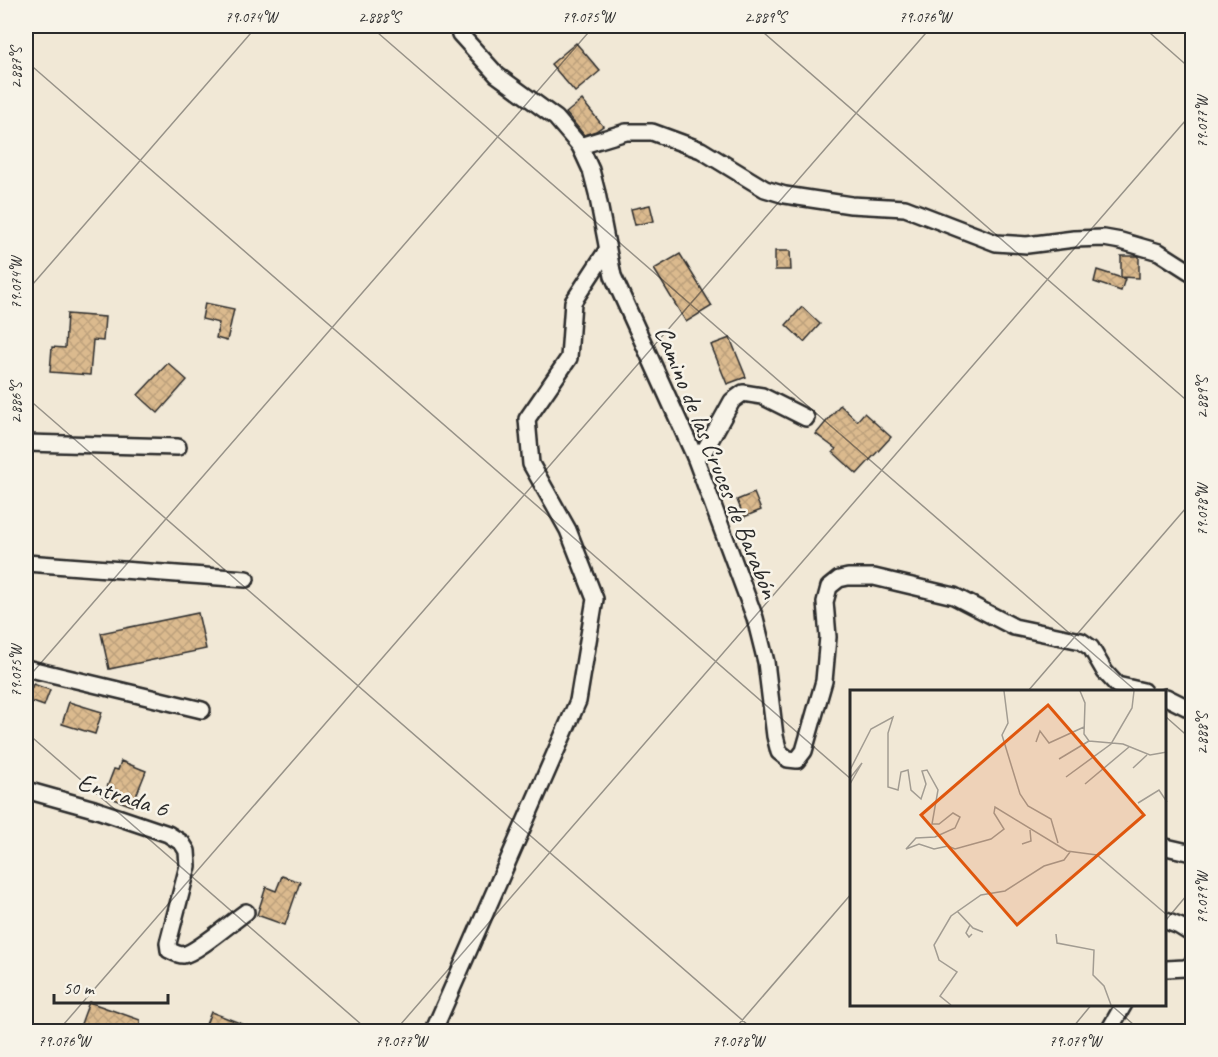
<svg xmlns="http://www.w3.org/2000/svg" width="1218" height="1057" font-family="Caveat,sans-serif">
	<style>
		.building { fill: url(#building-cross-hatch); stroke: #2b2b2b; stroke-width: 1.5 }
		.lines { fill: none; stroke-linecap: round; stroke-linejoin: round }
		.minor-casing { stroke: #2b2b2b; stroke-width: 20 }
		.minor { stroke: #f7f3e8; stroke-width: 15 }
		.ticks { fill: none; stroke: #2b2b2b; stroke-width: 1.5; stroke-opacity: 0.45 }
		.labels { text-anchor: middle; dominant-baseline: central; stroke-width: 5; stroke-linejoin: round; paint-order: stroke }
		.street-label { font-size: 26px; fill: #2b2b2b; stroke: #f7f3e8 }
		.inset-road { fill: none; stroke: #a29c92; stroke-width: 1.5 }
		.view { fill: #df570e; fill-opacity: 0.15; stroke: #df570e; stroke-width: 3 }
		.inset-edge { fill: none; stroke: #2b2b2b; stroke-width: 3 }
		.neatline { fill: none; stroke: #2b2b2b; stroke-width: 2 }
		.ticks-label { font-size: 15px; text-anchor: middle; fill: #2b2b2b }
	</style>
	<defs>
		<pattern id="building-cross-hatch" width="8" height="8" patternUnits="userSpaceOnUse" patternTransform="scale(1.5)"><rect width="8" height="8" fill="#dbba8e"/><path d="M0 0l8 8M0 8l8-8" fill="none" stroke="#bca07b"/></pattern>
	</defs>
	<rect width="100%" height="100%" fill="#f1e8d6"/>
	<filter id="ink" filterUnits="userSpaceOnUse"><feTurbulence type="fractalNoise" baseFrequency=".0167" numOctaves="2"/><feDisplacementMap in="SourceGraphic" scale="12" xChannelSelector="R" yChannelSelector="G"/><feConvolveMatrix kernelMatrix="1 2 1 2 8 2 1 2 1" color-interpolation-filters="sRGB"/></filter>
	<g filter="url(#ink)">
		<g class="building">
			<path d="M576,43L600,71L575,92L551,64Z"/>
			<path d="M582,100L603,126L596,131L584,135L566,113Z"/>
			<path d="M650,205L654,221L635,225L631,209Z"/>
			<path d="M775,251H790L791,270H775Z"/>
			<path d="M680,254L712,306L686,322L654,269Z"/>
			<path d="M1121,256H1139V278L1121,277Z"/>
			<path d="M1097,270L1125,279L1121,291L1094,282Z"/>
			<path d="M205,303L234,309L227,341L216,338L219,323L202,319Z"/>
			<path d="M802,307L820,324L804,342L786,325Z"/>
			<path d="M67,314L105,317L103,341L93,340L90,375L50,372L52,347L65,348Z"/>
			<path d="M730,338L746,377L727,384L711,345Z"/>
			<path d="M168,363L187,380L158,413L138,395Z"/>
			<path d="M840,405L857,421L864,413L891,437L857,474L833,452L836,449L816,434Z"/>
			<path d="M754,493L761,510L744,517L737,500Z"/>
			<path d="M198,613L206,649L109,669L101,633Z"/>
			<path d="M33,684L50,690L44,706L27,700Z"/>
			<path d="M69,702L102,712L95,734L62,724Z"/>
			<path d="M121,761L146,771L132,806L104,795L114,769L118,770Z"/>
			<path d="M282,876L300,882L285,925L257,915L266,887L276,891Z"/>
			<path d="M89,1002L140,1020V1032H78Z"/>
			<path d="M211,1012L258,1030V1032H203Z"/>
		</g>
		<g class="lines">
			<g class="minor-casing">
				<g id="minor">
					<path d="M457,26L460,34L497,75L556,118L580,146L591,170L597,193L613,276L695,457L755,618L766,662L775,736L779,752L788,759L797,760L804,751L824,681L828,637L825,602L829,587L839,579L848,577H874L954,596L1014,627L1081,641L1091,648L1105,672L1117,685L1143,691"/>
					<path d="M580,146L626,132H652L701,150L765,189L785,195L851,205L905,208L996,243L1027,245L1074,239L1104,238L1121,241L1159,252L1192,273"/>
					<path d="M26,443L178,447"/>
					<path d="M695,457L706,448L732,401L743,393L762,396L806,418"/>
					<path d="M26,563L246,579"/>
					<path d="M26,668L202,710"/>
					<path d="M1166,697L1192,710"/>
					<path d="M26,790L94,809L168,834L182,843L187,851L188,866L168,943L169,950C173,952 178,955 183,955C196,953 233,921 246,912"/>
					<path d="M1166,847L1192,853"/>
					<path d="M1166,921L1179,926L1192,934"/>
					<path d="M1166,969L1185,968L1192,965"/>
					<path d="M433,1032L578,701L595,599L568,530L531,464L527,419L569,358L573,302L607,250"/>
					<path d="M1108,1032L1124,1004"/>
				</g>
			</g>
			<use href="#minor" class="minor"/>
		</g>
	</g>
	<path class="ticks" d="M370,26L1136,691M756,26L1192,405M1142,26L1192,70M26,61L852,780M26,292L257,26M26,397L756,1032M26,680L594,26M1028,691L1192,501M1166,717L1192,740M26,732L370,1032M1166,920L1192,889M1110,1004L1142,1032M57,1032L932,26M394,1032L1192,113M732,1032L852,893M1069,1032L1092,1004"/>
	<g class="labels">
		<g class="street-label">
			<text transform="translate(717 462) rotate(68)">Camino de las Cruces de Barabón</text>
			<text transform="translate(123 795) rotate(18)">Entrada 6</text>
		</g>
	</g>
	<g transform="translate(850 690)">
		<rect width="316" height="316" fill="#f1e8d6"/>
		<path class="inset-road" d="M154,1L158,33L152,45L170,104L178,116L201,129L208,153M230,1L235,13L234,44L239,51L273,54L300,65L317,62M186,52L190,41L199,53L234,37M209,69L239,51M283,78L297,65M0,80L21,39L43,27L38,43V97L48,100L51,82L58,80L61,100L71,109L76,94L72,81L77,80L88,100L82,134H89L103,123L110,127L105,138L85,147L66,148L56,159L69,154L84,159L98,156L105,159L141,149L154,139L144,123L145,117L217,161L247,165L317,225M216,87L261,54L282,18L284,1M0,88L12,73L0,94M235,94L279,57M288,113L309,100L317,112M172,154L181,151L180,140M107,221L123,238L133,242M120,235L116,243L119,247L122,244M206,244L207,253L244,260L243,285L254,296L261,315M101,315L90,306L107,282L89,270L84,255L101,226L131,205L155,201L194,176L214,170L220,162"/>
		<path class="view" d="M198,15L294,125L167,235L71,125Z"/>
		<rect width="316" height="316" class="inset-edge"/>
	</g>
	<rect width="1218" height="1057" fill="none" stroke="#f7f3e8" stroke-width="66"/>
	<path d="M54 994v9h114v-9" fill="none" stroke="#2b2b2b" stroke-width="3"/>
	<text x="63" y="994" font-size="18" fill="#2b2b2b" stroke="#f7f3e8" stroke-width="4.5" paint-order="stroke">50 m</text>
	<rect x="33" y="33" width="1152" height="991" class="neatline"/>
	<g class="ticks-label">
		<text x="251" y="22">79.074°W</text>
		<text x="379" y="22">2.888°S</text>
		<text x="588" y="22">79.075°W</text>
		<text x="765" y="22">2.889°S</text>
		<text x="925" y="22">79.076°W</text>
		<text transform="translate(16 68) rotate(-90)" y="5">2.887°S</text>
		<text transform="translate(1202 122) rotate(-90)" y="5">79.077°W</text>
		<text transform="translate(16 283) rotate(-90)" y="5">79.074°W</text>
		<text transform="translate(1202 398) rotate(-90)" y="5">2.889°S</text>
		<text transform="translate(16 403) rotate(-90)" y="5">2.886°S</text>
		<text transform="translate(1202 510) rotate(-90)" y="5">79.078°W</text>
		<text transform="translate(16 671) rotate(-90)" y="5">79.075°W</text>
		<text transform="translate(1202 734) rotate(-90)" y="5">2.888°S</text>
		<text transform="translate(1202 898) rotate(-90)" y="5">79.079°W</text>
		<text x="64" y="1046">79.076°W</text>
		<text x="401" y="1046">79.077°W</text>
		<text x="738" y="1046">79.078°W</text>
		<text x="1075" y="1046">79.079°W</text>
	</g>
</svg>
